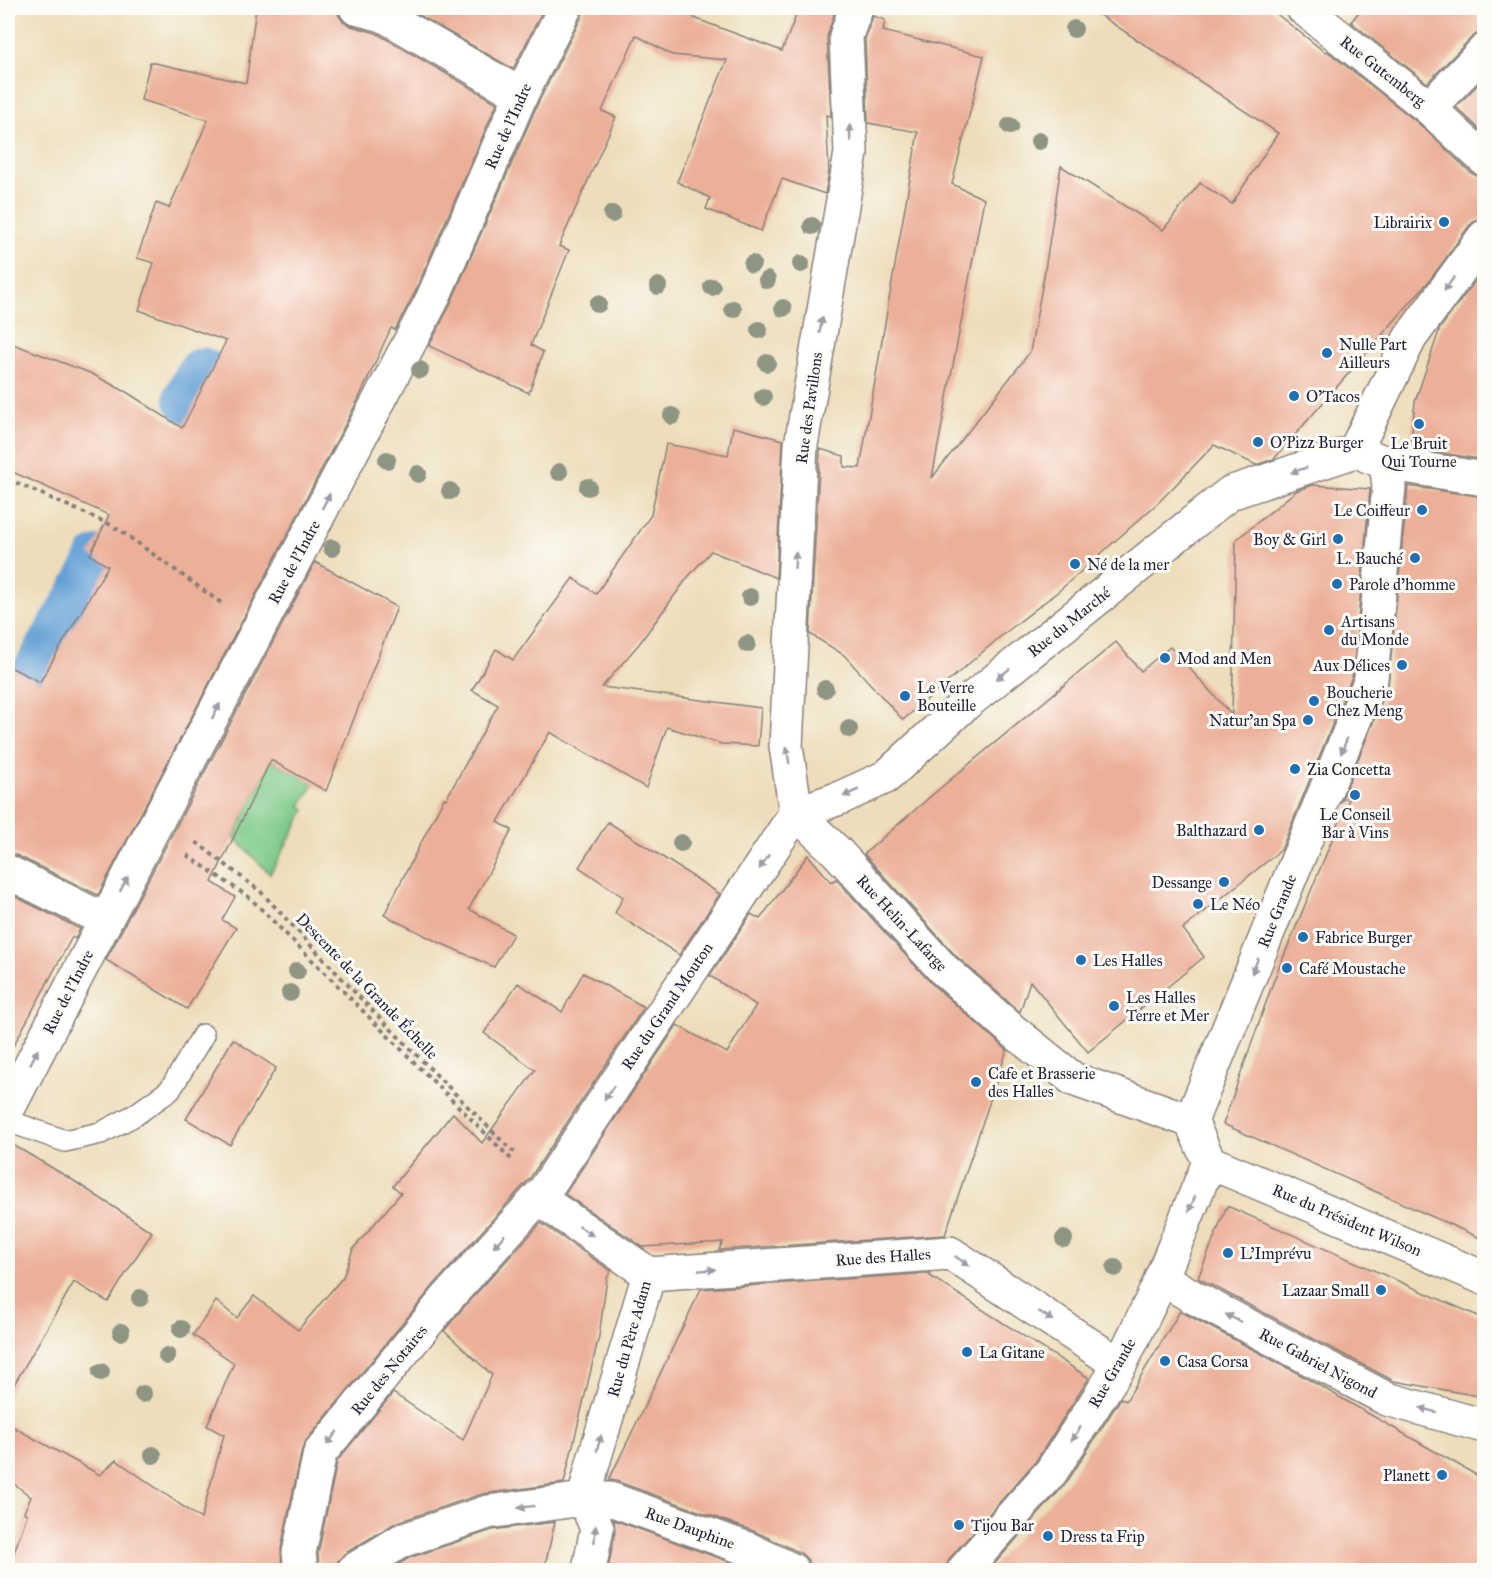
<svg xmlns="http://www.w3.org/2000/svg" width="1492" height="1578" font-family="'IM FELL Great Primer',serif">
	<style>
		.green { fill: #7bc988; stroke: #4e7662; stroke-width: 1.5 }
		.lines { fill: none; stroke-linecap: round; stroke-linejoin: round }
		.canal { stroke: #63a0d5; stroke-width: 51 }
		.building { fill: #ecaf97 }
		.lane-casing { stroke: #88807a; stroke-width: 24 }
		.street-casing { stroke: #88807a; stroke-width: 36 }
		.path { stroke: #88807a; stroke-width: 4; stroke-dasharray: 4.5 4.5; stroke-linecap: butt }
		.lane { stroke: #fff; stroke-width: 21 }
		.street { stroke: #fff; stroke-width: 33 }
		.tree { fill: #8e9683 }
		.oneway { fill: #9c9ca7 }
		.poi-dot { fill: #1f6fb2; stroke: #fdfcf7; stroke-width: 2 }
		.labels { text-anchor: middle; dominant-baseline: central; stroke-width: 6; stroke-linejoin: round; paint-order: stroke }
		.street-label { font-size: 16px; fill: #22223b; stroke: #fdfcf7 }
		.poi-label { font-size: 16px; fill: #22223b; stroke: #fdfcf7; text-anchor: start }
	</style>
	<rect width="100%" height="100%" fill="#fdfcf7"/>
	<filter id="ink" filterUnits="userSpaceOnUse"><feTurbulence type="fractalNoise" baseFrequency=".0167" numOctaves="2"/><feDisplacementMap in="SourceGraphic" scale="12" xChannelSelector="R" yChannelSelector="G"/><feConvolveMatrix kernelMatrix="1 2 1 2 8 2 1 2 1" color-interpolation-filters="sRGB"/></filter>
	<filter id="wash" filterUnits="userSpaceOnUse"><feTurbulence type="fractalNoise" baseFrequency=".008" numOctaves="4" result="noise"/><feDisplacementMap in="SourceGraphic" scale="24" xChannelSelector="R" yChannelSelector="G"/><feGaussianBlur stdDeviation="1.35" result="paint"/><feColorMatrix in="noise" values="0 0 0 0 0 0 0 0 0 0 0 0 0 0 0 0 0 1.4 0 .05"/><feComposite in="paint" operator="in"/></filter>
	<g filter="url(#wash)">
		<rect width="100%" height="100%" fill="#edddba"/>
		<path class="green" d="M271,760L314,784L301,805L305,810L270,874L234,837Z"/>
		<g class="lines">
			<g class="canal">
				<path d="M189,398L202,373"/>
				<path d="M14,713L93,577L100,561"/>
			</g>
		</g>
		<g id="blocks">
			<g class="building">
				<path d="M256,8H338V14L343,22L351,26L376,33L497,103L415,292L395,330L391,328L359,398L98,895L16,855L8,853V666L40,682L108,566L90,555L109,515L8,470V342L90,373L128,393L182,428L226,341L139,310L154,263L137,258L156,203L169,208L208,120L141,100L150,62L246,83Z"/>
				<path d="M407,8H544L513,69Z"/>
				<path d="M584,8H699L694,18L782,51L799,8H836L827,37L831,116L826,115L829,171L825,194L782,179L761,231L706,209L710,198L677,182L727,60L672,55L636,35L602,111L616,117L559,246L569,250L531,345L543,352L529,393L429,346L449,307L538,103L582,16Z"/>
				<path d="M1089,8H1269L1325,52L1327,51L1417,122L1471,173L1479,177H1485V216L1482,219L1476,220L1469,226L1429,281L1274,459L1256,465L1214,445L1159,502L1060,590L1000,637L903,720L844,655L810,634L820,449L844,456V467L860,468L918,132L868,123L865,39L873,16L885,20L883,31L984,56L952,184L984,199L932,478L1030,352L1044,276L1061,166L1163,230L1200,183L1232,204L1278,133Z"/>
				<path d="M1362,8H1485V33H1478L1471,38L1427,83L1351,22Z"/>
				<path d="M1485,77V134L1456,107Z"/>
				<path d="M1485,268V460L1410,448L1415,402L1440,328Z"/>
				<path d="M733,427L783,440L776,578L711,551L688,577L639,644L602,687L761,708L758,746L721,744L667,727L646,788L550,732L498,822L512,830L469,909L513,934L494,967L436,941L384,915L444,798L446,799L498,705L472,690L496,649L513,660L573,578L596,594L651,515L666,444L728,455Z"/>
				<path d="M1313,485L1370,489L1353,674L1281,850L1183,929L1204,957L1088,1052L1030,981L1020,1012L956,956L864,854L938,790L1116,642L1141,671L1170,647L1232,715L1236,540L1296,491Z"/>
				<path d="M1408,486L1485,497V1240L1223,1124L1274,980L1351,794L1341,801L1388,686Z"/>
				<path d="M315,562L397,607L326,791L271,760L212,882L235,897L222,920L236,928L187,1009L106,960Z"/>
				<path d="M608,822L720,894L679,955L615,913L623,897L579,867Z"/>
				<path d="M808,855L831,882L836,879L931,983L1007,1050L945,1235L719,1250L723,1242L643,1247L565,1194L677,1025L727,1053L756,1005L710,976L751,914L760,919Z"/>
				<path d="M8,893L80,929L75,939L72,937L8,1056Z"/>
				<path d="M583,973L644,1007L530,1178L434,1285L306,1441L302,1449L281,1549L282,1570H8L27,1515L24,1512L31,1497L8,1479V1424L100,1475L116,1460L201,1519L224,1435L207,1426L234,1363L193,1335L216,1301L237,1318L254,1296L298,1330L343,1277L353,1249L401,1193L393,1186L453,1113L482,1143L535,1070L484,1033L518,983L562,1012Z"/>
				<path d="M233,1039L276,1068L230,1145L186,1119Z"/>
				<path d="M8,1142L71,1179L152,1232L108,1302L74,1282L8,1395Z"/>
				<path d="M1227,1206L1485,1319V1397L1394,1381L1198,1278Z"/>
				<path d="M541,1223L611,1271L607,1278L599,1336L564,1483L482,1494L395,1523L344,1554L337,1562L335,1570H319L318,1554L337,1461L393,1393L463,1440L492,1375L444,1331L462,1309Z"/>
				<path d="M931,1273L930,1276L1089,1378L1036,1461L950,1558L946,1566V1570H810L808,1560L801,1553L756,1532L616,1481L609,1480L701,1289Z"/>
				<path d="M1180,1311L1299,1374L1485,1480V1570H989L1067,1482L1121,1398L1126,1401Z"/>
				<path d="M614,1520L741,1566L750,1570H608L615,1532Z"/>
				<path d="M555,1522L544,1570H389L409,1558L492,1530Z"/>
			</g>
		</g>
	</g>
	<g filter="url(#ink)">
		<use href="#blocks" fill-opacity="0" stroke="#88807a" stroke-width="1.5"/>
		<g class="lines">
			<g class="lane-casing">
				<path id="lane" d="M8,1121L65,1141L101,1133L135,1115L170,1090L203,1035"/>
			</g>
			<g class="street-casing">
				<g id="street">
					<path d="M356,8L383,15L521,95"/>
					<path d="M1303,8L1429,108L1484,51"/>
					<path d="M1429,108L1484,159"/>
					<path d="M1355,451L1410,338L1484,237"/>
					<path d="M1368,456L1386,463L1484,479"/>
					<path d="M796,813L786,746L801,445L851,153L846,36L856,8"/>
					<path d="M796,813L840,798L886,777L964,705L1230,493L1355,451"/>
					<path d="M796,813L837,852L943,969L1012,1030L1073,1079L1191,1121"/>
					<path d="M8,872L105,920"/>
					<path d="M8,1109L152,831L432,300L521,95L565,8"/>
					<path d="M1209,1162L1484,1278"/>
					<path d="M538,1198L649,1274"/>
					<path d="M649,1274L950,1253L1120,1365"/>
					<path d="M1161,1278L1193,1297L1387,1399L1484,1426"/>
					<path d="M584,1499L593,1463L649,1274"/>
					<path d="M584,1499L597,1528L589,1570"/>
					<path d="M301,1570L299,1553L320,1453L448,1297L545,1190L796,813"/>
					<path d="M354,1570L401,1541L488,1512L584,1499H610L748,1549L792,1570"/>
					<path d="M964,1570L1051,1472L1120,1365L1156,1291L1209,1162L1191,1121L1371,679L1389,486L1386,463"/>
				</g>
			</g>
			<g class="path">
				<path d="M8,479L109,524L125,534L224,605"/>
				<path d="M196,842L261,892L364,1002L509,1148L517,1154"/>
				<path d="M187,855L250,898L513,1161"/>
			</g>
			<use href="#lane" class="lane"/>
			<use href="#street" class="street"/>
		</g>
		<g class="tree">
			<circle cx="1074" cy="29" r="9"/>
			<circle cx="1010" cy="126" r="9"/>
			<circle cx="1039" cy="141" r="9"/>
			<circle cx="612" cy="214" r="9"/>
			<circle cx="812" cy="226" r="9"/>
			<circle cx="752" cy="264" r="9"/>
			<circle cx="801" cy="264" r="9"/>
			<circle cx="767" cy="280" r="9"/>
			<circle cx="658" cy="286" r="9"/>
			<circle cx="712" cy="287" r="9"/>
			<circle cx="598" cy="304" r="9"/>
			<circle cx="783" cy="308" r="9"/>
			<circle cx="733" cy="309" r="9"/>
			<circle cx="759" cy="330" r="9"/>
			<circle cx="767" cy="363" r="9"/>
			<circle cx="420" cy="370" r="9"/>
			<circle cx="763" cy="397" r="9"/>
			<circle cx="672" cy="416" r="9"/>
			<circle cx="387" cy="460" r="9"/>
			<circle cx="559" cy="472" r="9"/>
			<circle cx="418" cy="474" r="9"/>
			<circle cx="588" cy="487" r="9"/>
			<circle cx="450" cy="491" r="9"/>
			<circle cx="332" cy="548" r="9"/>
			<circle cx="750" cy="597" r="9"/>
			<circle cx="747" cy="644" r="9"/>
			<circle cx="825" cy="689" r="9"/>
			<circle cx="849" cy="729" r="9"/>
			<circle cx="681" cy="843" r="9"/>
			<circle cx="297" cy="971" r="9"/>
			<circle cx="290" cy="993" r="9"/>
			<circle cx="1064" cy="1239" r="9"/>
			<circle cx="1115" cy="1268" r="9"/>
			<circle cx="140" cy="1298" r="9"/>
			<circle cx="181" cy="1329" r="9"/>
			<circle cx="121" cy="1332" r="9"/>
			<circle cx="167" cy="1356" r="9"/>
			<circle cx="101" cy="1372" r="9"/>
			<circle cx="143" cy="1394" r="9"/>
			<circle cx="153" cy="1455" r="9"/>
		</g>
		<defs><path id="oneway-solid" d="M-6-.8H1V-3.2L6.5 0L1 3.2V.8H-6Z" transform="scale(1.5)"/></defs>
		<g class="oneway">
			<use href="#oneway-solid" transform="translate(850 133) rotate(-92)"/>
			<use href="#oneway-solid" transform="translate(1449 284) rotate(126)"/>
			<use href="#oneway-solid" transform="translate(821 325) rotate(-80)"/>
			<use href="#oneway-solid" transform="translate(1299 470) rotate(161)"/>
			<use href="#oneway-solid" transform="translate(326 501) rotate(-62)"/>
			<use href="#oneway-solid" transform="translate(795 560) rotate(-87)"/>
			<use href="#oneway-solid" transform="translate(1003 674) rotate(141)"/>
			<use href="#oneway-solid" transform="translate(216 711) rotate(-62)"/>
			<use href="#oneway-solid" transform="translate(1344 746) rotate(112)"/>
			<use href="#oneway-solid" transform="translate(788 755) rotate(-98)"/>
			<use href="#oneway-solid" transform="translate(851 793) rotate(155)"/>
			<use href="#oneway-solid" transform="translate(764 862) rotate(124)"/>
			<use href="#oneway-solid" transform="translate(124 884) rotate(-62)"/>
			<use href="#oneway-solid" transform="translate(1255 966) rotate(112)"/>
			<use href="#oneway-solid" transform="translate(34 1057) rotate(-63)"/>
			<use href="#oneway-solid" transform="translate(609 1093) rotate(124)"/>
			<use href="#oneway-solid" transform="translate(1192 1204) rotate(112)"/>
			<use href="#oneway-solid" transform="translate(586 1231) rotate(34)"/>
			<use href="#oneway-solid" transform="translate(499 1241) rotate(132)"/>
			<use href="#oneway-solid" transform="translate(962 1261) rotate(34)"/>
			<use href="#oneway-solid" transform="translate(707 1270) rotate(-4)"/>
			<use href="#oneway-solid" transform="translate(1046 1316) rotate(33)"/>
			<use href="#oneway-solid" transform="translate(1233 1318) rotate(-152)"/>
			<use href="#oneway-solid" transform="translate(1428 1410) rotate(-165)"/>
			<use href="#oneway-solid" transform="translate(1076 1434) rotate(123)"/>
			<use href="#oneway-solid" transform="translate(332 1438) rotate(129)"/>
			<use href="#oneway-solid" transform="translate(599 1443) rotate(-74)"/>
			<use href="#oneway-solid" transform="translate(526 1507) rotate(173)"/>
			<use href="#oneway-solid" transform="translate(595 1534) rotate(-86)"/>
		</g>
	</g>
	<g class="poi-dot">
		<circle cx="1444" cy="222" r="6"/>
		<circle cx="1327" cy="353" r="6"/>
		<circle cx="1294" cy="396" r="6"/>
		<circle cx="1419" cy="424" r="6"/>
		<circle cx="1258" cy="442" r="6"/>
		<circle cx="1422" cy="510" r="6"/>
		<circle cx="1338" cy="539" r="6"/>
		<circle cx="1415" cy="558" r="6"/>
		<circle cx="1075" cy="564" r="6"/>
		<circle cx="1337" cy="584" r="6"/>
		<circle cx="1329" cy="630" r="6"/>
		<circle cx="1165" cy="658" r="6"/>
		<circle cx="1402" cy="665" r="6"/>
		<circle cx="905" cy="696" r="6"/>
		<circle cx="1314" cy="701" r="6"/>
		<circle cx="1308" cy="720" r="6"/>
		<circle cx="1295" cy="769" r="6"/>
		<circle cx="1355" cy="795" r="6"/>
		<circle cx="1259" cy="830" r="6"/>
		<circle cx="1224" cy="882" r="6"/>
		<circle cx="1198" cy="904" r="6"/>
		<circle cx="1303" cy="937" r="6"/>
		<circle cx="1081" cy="960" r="6"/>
		<circle cx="1287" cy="968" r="6"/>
		<circle cx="1114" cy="1006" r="6"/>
		<circle cx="976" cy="1082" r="6"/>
		<circle cx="1228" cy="1253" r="6"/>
		<circle cx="1381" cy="1290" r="6"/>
		<circle cx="967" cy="1352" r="6"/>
		<circle cx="1165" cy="1361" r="6"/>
		<circle cx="1442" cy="1475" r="6"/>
		<circle cx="959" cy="1525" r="6"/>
		<circle cx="1048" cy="1536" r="6"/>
	</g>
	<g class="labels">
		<g class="street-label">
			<text transform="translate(1383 71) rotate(38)">Rue Gutemberg</text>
			<text transform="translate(508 126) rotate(-66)">Rue de l'Indre</text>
			<text transform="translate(809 408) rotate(-82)">Rue des Pavillons</text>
			<text transform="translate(294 562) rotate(-62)">Rue de l'Indre</text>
			<text transform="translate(1069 622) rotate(-39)">Rue du Marché</text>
			<text transform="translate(1277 911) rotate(-68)">Rue Grande</text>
			<text transform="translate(902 923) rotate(47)">Rue Helin-Lafarge</text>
			<text transform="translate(367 986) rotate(46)">Descente de la Grande Échelle</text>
			<text transform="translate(68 992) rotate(-63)">Rue de l'Indre</text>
			<text transform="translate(667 1006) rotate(-56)">Rue du Grand Mouton</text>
			<text transform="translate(1347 1220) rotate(23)">Rue du Président Wilson</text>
			<text transform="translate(883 1257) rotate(-4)">Rue des Halles</text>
			<text transform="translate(629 1339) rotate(-74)">Rue du Père Adam</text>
			<text transform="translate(1318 1363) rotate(28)">Rue Gabriel Nigond</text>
			<text transform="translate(389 1370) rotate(-51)">Rue des Notaires</text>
			<text transform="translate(1112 1373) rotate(-60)">Rue Grande</text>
			<text transform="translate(690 1528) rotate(20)">Rue Dauphine</text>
		</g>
		<g class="poi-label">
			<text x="1432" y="222" text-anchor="end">Librairix</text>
			<text x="1339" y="344">Nulle Part<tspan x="1339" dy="18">Ailleurs</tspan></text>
			<text x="1306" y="396">O'Tacos</text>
			<text x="1270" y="442">O'Pizz Burger</text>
			<text x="1419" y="443" text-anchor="middle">Le Bruit<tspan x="1419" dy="18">Qui Tourne</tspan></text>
			<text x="1410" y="510" text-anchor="end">Le Coiffeur</text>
			<text x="1326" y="539" text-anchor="end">Boy &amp; Girl</text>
			<text x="1403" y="558" text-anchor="end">L. Bauché</text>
			<text x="1087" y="564">Né de la mer</text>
			<text x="1349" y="584">Parole d'homme</text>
			<text x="1341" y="621">Artisans<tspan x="1341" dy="18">du Monde</tspan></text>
			<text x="1177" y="658">Mod and Men</text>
			<text x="1390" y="665" text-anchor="end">Aux Délices</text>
			<text x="917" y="687">Le Verre<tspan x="917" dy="18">Bouteille</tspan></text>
			<text x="1326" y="692">Boucherie<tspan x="1326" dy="18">Chez Meng</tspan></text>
			<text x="1296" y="720" text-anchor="end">Natur'an Spa</text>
			<text x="1307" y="769">Zia Concetta</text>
			<text x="1355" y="814" text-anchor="middle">Le Conseil<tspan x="1355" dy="18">Bar à Vins</tspan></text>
			<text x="1247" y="830" text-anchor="end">Balthazard</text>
			<text x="1212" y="882" text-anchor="end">Dessange</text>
			<text x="1210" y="904">Le Néo</text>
			<text x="1315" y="937">Fabrice Burger</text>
			<text x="1093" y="960">Les Halles</text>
			<text x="1299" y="968">Café Moustache</text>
			<text x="1126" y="997">Les Halles<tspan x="1126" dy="18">Terre et Mer</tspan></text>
			<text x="988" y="1073">Cafe et Brasserie<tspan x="988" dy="18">des Halles</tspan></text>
			<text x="1240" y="1253">L'Imprévu</text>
			<text x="1369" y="1290" text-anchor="end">Lazaar Small</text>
			<text x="979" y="1352">La Gitane</text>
			<text x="1177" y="1361">Casa Corsa</text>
			<text x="1430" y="1475" text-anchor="end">Planett</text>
			<text x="971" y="1525">Tijou Bar</text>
			<text x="1060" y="1536">Dress ta Frip</text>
		</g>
	</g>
	<rect width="1492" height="1578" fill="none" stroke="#fdfcf7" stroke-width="30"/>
</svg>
